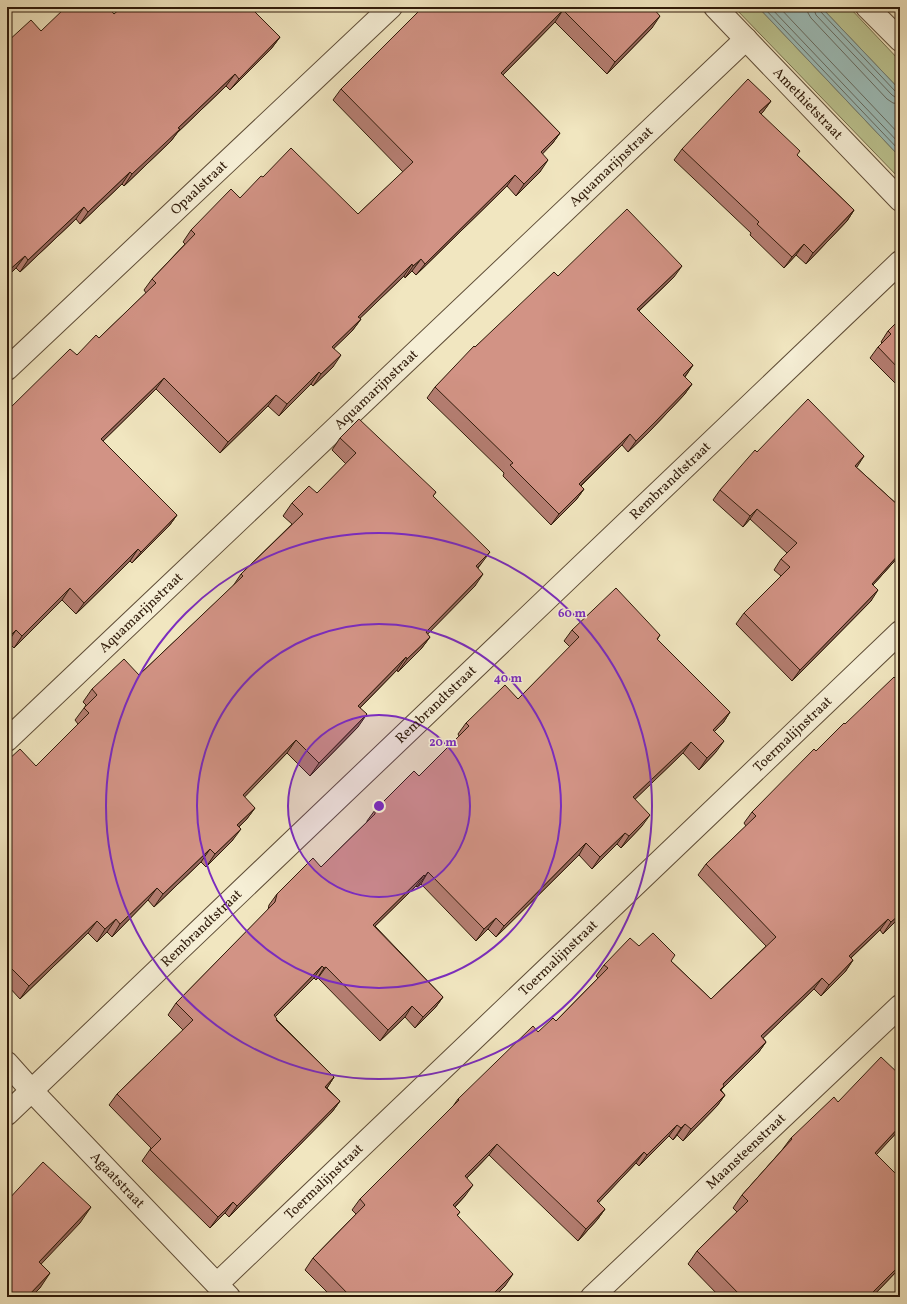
<svg xmlns="http://www.w3.org/2000/svg" width="907" height="1304" font-family="Vollkorn,serif">
	<style>
		.green { fill: #bcc491; stroke: #76704e }
		.water { fill: #9dbeba; stroke: #717d74 }
		.lines { fill: none; stroke-linecap: round; stroke-linejoin: round }
		.shore { stroke: #666c62; stroke-width: 1 }
		.street-casing { stroke: #604e38; stroke-width: 24 }
		.street { stroke: #f6efd6; stroke-width: 22 }
		.wall { fill: #b57e72; stroke: #301b0a }
		.shaded-wall { fill: #93675d; stroke: #301b0a }
		.building { fill: #d29385; stroke: #301b0a }
		.ring { fill: none; stroke: #7b2cbf; stroke-width: 2 }
		.labels { text-anchor: middle; dominant-baseline: central; stroke-width: 3; stroke-linejoin: round; paint-order: stroke }
		.street-label { font-size: 14px; fill: #301b0a; stroke: #f6efd6 }
		.centre { fill: #7b2cbf; stroke: #f6efd6; stroke-width: 2 }
		.ring-label { font-size: 12px; text-anchor: middle; font-weight: bold; fill: #7b2cbf; stroke: #f6efd6; stroke-width: 3; stroke-linejoin: round; paint-order: stroke }
	</style>
	<rect width="100%" height="100%" fill="#f1e6c0"/>
	<filter id="stains"><feTurbulence type="fractalNoise" baseFrequency=".005" numOctaves="4"/><feColorMatrix values="0 0 0 0 .2 0 0 0 0 .09 0 0 0 0 .02 0 0 0 .5 -.17"/></filter>
	<radialGradient id="worn" r=".72"><stop offset=".6" stop-color="#630" stop-opacity="0"/><stop offset="1" stop-color="#630" stop-opacity=".3"/></radialGradient>
	<g class="green">
		<path d="M734,7H758L900,157V179Z"/>
		<path d="M821,7H849L900,61V90Z"/>
	</g>
	<path class="water" d="M758,7H821L900,90V157Z"/>
	<g class="lines">
		<g class="shore">
			<path d="M763,7L900,151"/>
			<path d="M770,7L900,144"/>
			<path d="M779,7L900,135"/>
			<path d="M807,7L808,13L811,18L887,99L893,103L900,104"/>
			<path d="M813,7L816,15L892,95L895,97L900,98"/>
			<path d="M818,7L820,11L895,91L900,93"/>
		</g>
		<g class="street-casing">
			<g id="street">
				<path id="s1" d="M715,7L900,200"/>
				<path d="M867,7L900,40"/>
				<path id="s2" d="M7,369L391,7"/>
				<path id="s3" d="M7,740L746,39"/>
				<path id="s4" d="M7,1063L32,1091L229,1297"/>
				<path id="s5" d="M7,1114L900,262"/>
				<path id="s6" d="M217,1284L900,632"/>
				<path id="s7" d="M592,1297L900,1006"/>
			</g>
		</g>
		<use href="#street" class="street"/>
	</g>
	<g class="wall">
		<path d="M652,7V28L607,74L555,22L503,75L560,133L552,144L542,154L540,172L516,196L507,186L416,275L412,271L405,278L404,276L360,318L361,319L352,331L334,348L333,367L313,386L311,384L279,416L268,406L220,453L156,389L103,441L177,515L169,526L132,563L130,561L76,614L62,600L14,648L8,642H7V411L77,355L99,338L146,293L144,290L152,279L185,244L183,242L191,230L240,198L263,177L358,214L403,172L333,100L341,89L432,8Z"/>
		<path d="M114,14L280,37L271,49L230,90L226,86L177,133L171,141L124,186L122,184L80,224L76,219L20,272L16,268L7,277V42L41,31Z"/>
		<path d="M771,101L761,114L797,155L854,210L847,221L806,264L796,255L784,268L750,235L751,233L674,160L682,149Z"/>
		<path d="M558,276L674,277L639,311L693,365L685,377L692,384L684,395L649,432L628,452L622,445L581,486L584,489L576,500L551,525L503,476L504,473L427,398L435,387L475,347Z"/>
		<path d="M900,319V388L870,358L878,347L882,343L881,342L888,331Z"/>
		<path d="M340,438L436,492L433,496L481,564L478,568L475,586L427,634L430,637L421,649L398,672L397,670L360,708L358,727L310,776L287,753L244,797L255,808L246,820L239,827L232,841L206,867L201,862L154,907L148,900L112,937L107,932L97,942L88,933L20,999L7,985V761L36,766L78,724L75,720L84,708L86,705L83,702L92,689L139,675L233,586L241,574L292,524L283,516L292,503L317,493L346,464L332,450Z"/>
		<path d="M757,452L856,467L900,507V555L873,585L871,601L792,681L736,624L744,613L781,576L774,570L781,559L787,553L750,519L743,527L713,500L720,490Z"/>
		<path d="M572,630L660,635L657,640L730,712L723,723L714,732L716,752L699,770L683,753L635,799L642,826L621,848L617,844L592,869L579,855L496,937L488,929L476,941L421,884L417,887L416,886L375,926L443,997L435,1008L415,1028L405,1017L380,1041L318,978L316,980L314,978L275,1017L277,1020L334,1077L327,1088L340,1101L332,1112L229,1217L225,1213L210,1228L142,1161L151,1148L109,1105L117,1094L183,1030L168,1015L176,1003L268,910L269,905L277,894L321,867L367,822V821L375,810L419,776L459,736L458,734L466,723L518,699L570,647L564,641Z"/>
		<path d="M816,751L898,777L900,780V917L883,934L880,930L851,958L853,960L845,972L821,996L814,989L763,1038L766,1042L758,1053L721,1090L725,1095L717,1106L683,1141L677,1135L673,1140L669,1136L639,1166L636,1163L598,1203L605,1209L597,1220L578,1241L489,1155L467,1178L465,1196L455,1207L460,1212L457,1216L505,1286L494,1297H332L305,1270L313,1258L356,1214L352,1210L360,1199L451,1109L458,1099L538,1032L556,1021L598,978L596,976L604,965L639,946L671,961L711,999L766,946L698,875L706,864L746,826L744,823L752,812Z"/>
		<path d="M838,1102L900,1129L876,1154L900,1178V1276L896,1272L872,1297H720L688,1264L697,1251L737,1212L733,1208L742,1195L782,1150L791,1138Z"/>
	</g>
	<g class="shaded-wall">
		<path d="M563,10L555,22L493,85L501,73Z"/>
		<path d="M660,16L652,28L607,74L615,62Z"/>
		<path d="M280,37L271,49L230,90L239,79Z"/>
		<path d="M235,74L226,86L177,133L171,141L124,186L132,174L178,128Z"/>
		<path d="M771,101L763,112L752,123L759,112Z"/>
		<path d="M560,133L552,144L533,164L541,152Z"/>
		<path d="M548,160L540,172L516,196L524,184Z"/>
		<path d="M130,172L122,184L80,224L88,212Z"/>
		<path d="M515,175L507,186L416,275L425,264Z"/>
		<path d="M84,207L76,219L20,272L28,260Z"/>
		<path d="M854,210L847,221L806,264L813,253Z"/>
		<path d="M804,244L796,255L784,268L792,257Z"/>
		<path d="M25,256L16,268L7,277V272Z"/>
		<path d="M421,259L412,271L405,278L413,266Z"/>
		<path d="M412,264L404,276L350,328L358,317Z"/>
		<path d="M682,266L674,277L629,320L637,309Z"/>
		<path d="M361,319L352,331L324,358L332,347Z"/>
		<path d="M341,355L333,367L313,386L321,374Z"/>
		<path d="M693,365L686,375L675,386L683,375Z"/>
		<path d="M319,372L311,384L279,416L287,404Z"/>
		<path d="M164,378L156,389L93,451L101,439Z"/>
		<path d="M692,384L684,395L649,432L628,452L636,441Z"/>
		<path d="M276,395L268,406L220,453L228,442Z"/>
		<path d="M630,434L622,445L571,495L579,484Z"/>
		<path d="M864,456L857,467L847,477L855,466Z"/>
		<path d="M584,489L576,500L551,525L559,514Z"/>
		<path d="M757,509L750,519L743,527L750,516Z"/>
		<path d="M177,515L169,526L132,563L141,552Z"/>
		<path d="M138,549L130,561L76,614L84,603Z"/>
		<path d="M490,552L481,564L467,578L476,566Z"/>
		<path d="M900,553V555L864,595L872,584Z"/>
		<path d="M483,574L475,586L417,645L426,632Z"/>
		<path d="M70,588L62,600L14,648L22,636Z"/>
		<path d="M878,590L871,601L792,681L800,670Z"/>
		<path d="M16,630L8,642H7V639Z"/>
		<path d="M430,637L421,649L398,672L407,659Z"/>
		<path d="M406,657L397,670L350,718L358,706Z"/>
		<path d="M730,712L723,723L705,741L713,730Z"/>
		<path d="M367,714L358,727L310,776L319,763Z"/>
		<path d="M296,740L287,753L234,808L243,795Z"/>
		<path d="M724,741L716,752L699,770L707,758Z"/>
		<path d="M691,742L683,753L625,809L633,797Z"/>
		<path d="M900,772V775L888,787L896,776Z"/>
		<path d="M255,808L246,820L228,837L237,825Z"/>
		<path d="M650,815L642,826L621,848L629,836Z"/>
		<path d="M241,829L232,841L206,867L215,854Z"/>
		<path d="M625,833L617,844L592,869L600,857Z"/>
		<path d="M586,843L579,855L496,937L504,926Z"/>
		<path d="M210,849L201,862L154,907L163,894Z"/>
		<path d="M428,872L421,884L417,887L425,876Z"/>
		<path d="M424,875L416,886L365,936L373,925Z"/>
		<path d="M157,888L148,900L112,937L120,924Z"/>
		<path d="M900,914V917L883,934L891,922Z"/>
		<path d="M496,918L488,929L476,941L484,929Z"/>
		<path d="M116,919L107,932L97,942L105,929Z"/>
		<path d="M888,919L880,930L841,967L849,956Z"/>
		<path d="M97,921L88,933L20,999L29,986Z"/>
		<path d="M853,960L845,972L821,996L829,985Z"/>
		<path d="M322,966L314,978L266,1026L274,1015Z"/>
		<path d="M326,967L318,978L316,980L324,968Z"/>
		<path d="M822,978L814,989L753,1048L761,1036Z"/>
		<path d="M443,997L435,1008L415,1028L423,1017Z"/>
		<path d="M412,1006L405,1017L380,1041L388,1030Z"/>
		<path d="M766,1042L758,1053L722,1089L716,1097L723,1084Z"/>
		<path d="M334,1077L327,1088L325,1087Z"/>
		<path d="M725,1095L717,1106L683,1141L691,1129Z"/>
		<path d="M340,1101L332,1112L229,1217L237,1206Z"/>
		<path d="M685,1124L677,1135L673,1140L681,1128Z"/>
		<path d="M677,1125L669,1136L639,1166L647,1155Z"/>
		<path d="M900,1126V1129L866,1166L875,1153Z"/>
		<path d="M497,1144L489,1155L457,1188L465,1176Z"/>
		<path d="M644,1152L636,1163L589,1213L597,1201Z"/>
		<path d="M473,1185L465,1196L445,1217L453,1205Z"/>
		<path d="M233,1202L225,1213L210,1228L218,1217Z"/>
		<path d="M91,1207L80,1223L28,1278L39,1262Z"/>
		<path d="M605,1209L597,1220L578,1241L586,1229Z"/>
		<path d="M900,1265V1267L896,1272L872,1297H868Z"/>
		<path d="M50,1273L40,1288L31,1297H27Z"/>
		<path d="M513,1274L505,1286L494,1297H490Z"/>
	</g>
	<g class="building">
		<path d="M66,7H108L114,14L122,7H250L280,37L239,79L235,74L178,128L180,129L132,174L130,172L88,212L84,207L28,260L25,256L7,272V42L31,20L41,31Z"/>
		<path d="M423,7H431L432,8L434,7H652L660,16L615,62L563,10L501,73L560,133L541,152L548,160L524,184L515,175L425,264L421,259L413,266L412,264L358,317L361,319L332,347L341,355L321,374L319,372L287,404L276,395L228,442L164,378L101,439L177,515L141,552L138,549L84,603L70,588L22,636L16,630L7,639V411L70,349L77,355L96,335L99,338L156,283L152,279L195,234L191,230L231,189L240,198L261,176L263,177L291,148L358,214L413,162L341,89Z"/>
		<path d="M748,79L771,101L759,112L800,151L797,155L854,210L813,253L804,244L792,257L757,224L759,222L682,149Z"/>
		<path d="M627,209L682,266L637,309L693,365L683,375L692,384L656,421L636,441L630,434L579,484L584,489L559,514L510,465L513,463L435,387L474,346L475,347L554,272L558,276Z"/>
		<path d="M900,319V370L878,347L891,334L888,331Z"/>
		<path d="M808,399L864,456L855,466L900,507V553L872,584L878,590L800,670L744,613L790,567L781,559L797,543L757,509L750,516L720,490L755,450L757,452Z"/>
		<path d="M359,419L436,492L433,496L490,552L476,566L483,574L426,632L430,637L407,659L406,657L358,706L367,714L319,763L296,740L243,795L255,808L237,825L241,829L215,854L210,849L163,894L157,888L120,924L116,919L105,929L97,921L29,986L7,964V761L20,749L36,766L89,713L84,708L97,695L92,689L124,659L139,675L243,576L241,574L303,514L292,503L309,486L317,493L356,453L340,438Z"/>
		<path d="M616,588L660,635L657,639L730,712L713,730L724,741L707,758L691,742L633,797L650,815L629,836L625,833L600,857L586,843L504,926L496,918L484,929L428,872L425,876L424,875L373,925L443,997L423,1017L412,1006L388,1030L326,967L324,968L322,966L274,1015L277,1019L276,1020L334,1077L325,1087L340,1101L237,1206L233,1202L218,1217L150,1150L161,1139L117,1094L193,1020L176,1003L275,902L277,894L313,858L321,867L375,814V810L414,771L419,776L469,726L466,723L505,685L518,699L579,637L572,630Z"/>
		<path d="M894,677L900,683V772L896,776L900,780V914L891,922L888,919L849,956L853,960L829,985L822,978L761,1036L766,1042L723,1084L724,1086L720,1090L725,1095L691,1129L685,1124L681,1128L677,1125L647,1155L644,1152L597,1201L605,1209L586,1229L497,1144L465,1176L473,1185L453,1205L460,1212L457,1215L513,1274L490,1297H351L313,1258L365,1205L360,1199L459,1100L458,1099L533,1026L538,1032L553,1018L556,1021L608,968L604,965L630,938L639,946L653,933L675,955L671,961L711,999L776,937L706,864L756,816L752,812L814,749L816,751L844,723L845,724Z"/>
		<path d="M881,1057L900,1075V1126L875,1153L900,1178V1265L868,1297H742L697,1251L748,1201L742,1195L792,1139L791,1138L834,1097L838,1102Z"/>
		<path d="M43,1162L91,1207L39,1262L50,1273L27,1297H7V1201Z"/>
	</g>
	<circle cx="379" cy="806" r="91" fill="#7b2cbf" fill-opacity=".12"/>
	<g class="ring">
		<circle cx="379" cy="806" r="91"/>
		<circle cx="379" cy="806" r="182"/>
		<circle cx="379" cy="806" r="273"/>
	</g>
	<g class="labels">
		<g class="street-label">
			<text stroke="none"><textPath href="#s1" startOffset="134">Amethietstraat</textPath></text>
			<text stroke="none"><textPath href="#s3" startOffset="833">Aquamarijnstraat</textPath></text>
			<text stroke="none"><textPath href="#s2" startOffset="264">Opaalstraat</textPath></text>
			<text stroke="none"><textPath href="#s3" startOffset="509">Aquamarijnstraat</textPath></text>
			<text stroke="none"><textPath href="#s5" startOffset="917">Rembrandtstraat</textPath></text>
			<text stroke="none"><textPath href="#s3" startOffset="185">Aquamarijnstraat</textPath></text>
			<text stroke="none"><textPath href="#s5" startOffset="593">Rembrandtstraat</textPath></text>
			<text stroke="none"><textPath href="#s6" startOffset="796">Toermalijnstraat</textPath></text>
			<text stroke="none"><textPath href="#s5" startOffset="269">Rembrandtstraat</textPath></text>
			<text stroke="none"><textPath href="#s6" startOffset="472">Toermalijnstraat</textPath></text>
			<text stroke="none"><textPath href="#s7" startOffset="212">Maansteenstraat</textPath></text>
			<text stroke="none"><textPath href="#s4" startOffset="161">Agaatstraat</textPath></text>
			<text stroke="none"><textPath href="#s6" startOffset="148">Toermalijnstraat</textPath></text>
		</g>
	</g>
	<circle cx="379" cy="806" r="6" class="centre"/>
	<g class="ring-label">
		<text x="572" y="617">60 m</text>
		<text x="508" y="682">40 m</text>
		<text x="443" y="746">20 m</text>
	</g>
	<rect width="907" height="1304" fill="none" stroke="#f1e6c0" stroke-width="24"/>
	<rect x="8" y="8" width="891" height="1288" fill="none" stroke="#301b0a" stroke-width="2"/>
	<rect x="12" y="12" width="883" height="1280" fill="none" stroke="#301b0a"/>
	<rect width="100%" height="100%" filter="url(#stains)"/>
	<rect width="100%" height="100%" fill="url(#worn)"/>
</svg>
